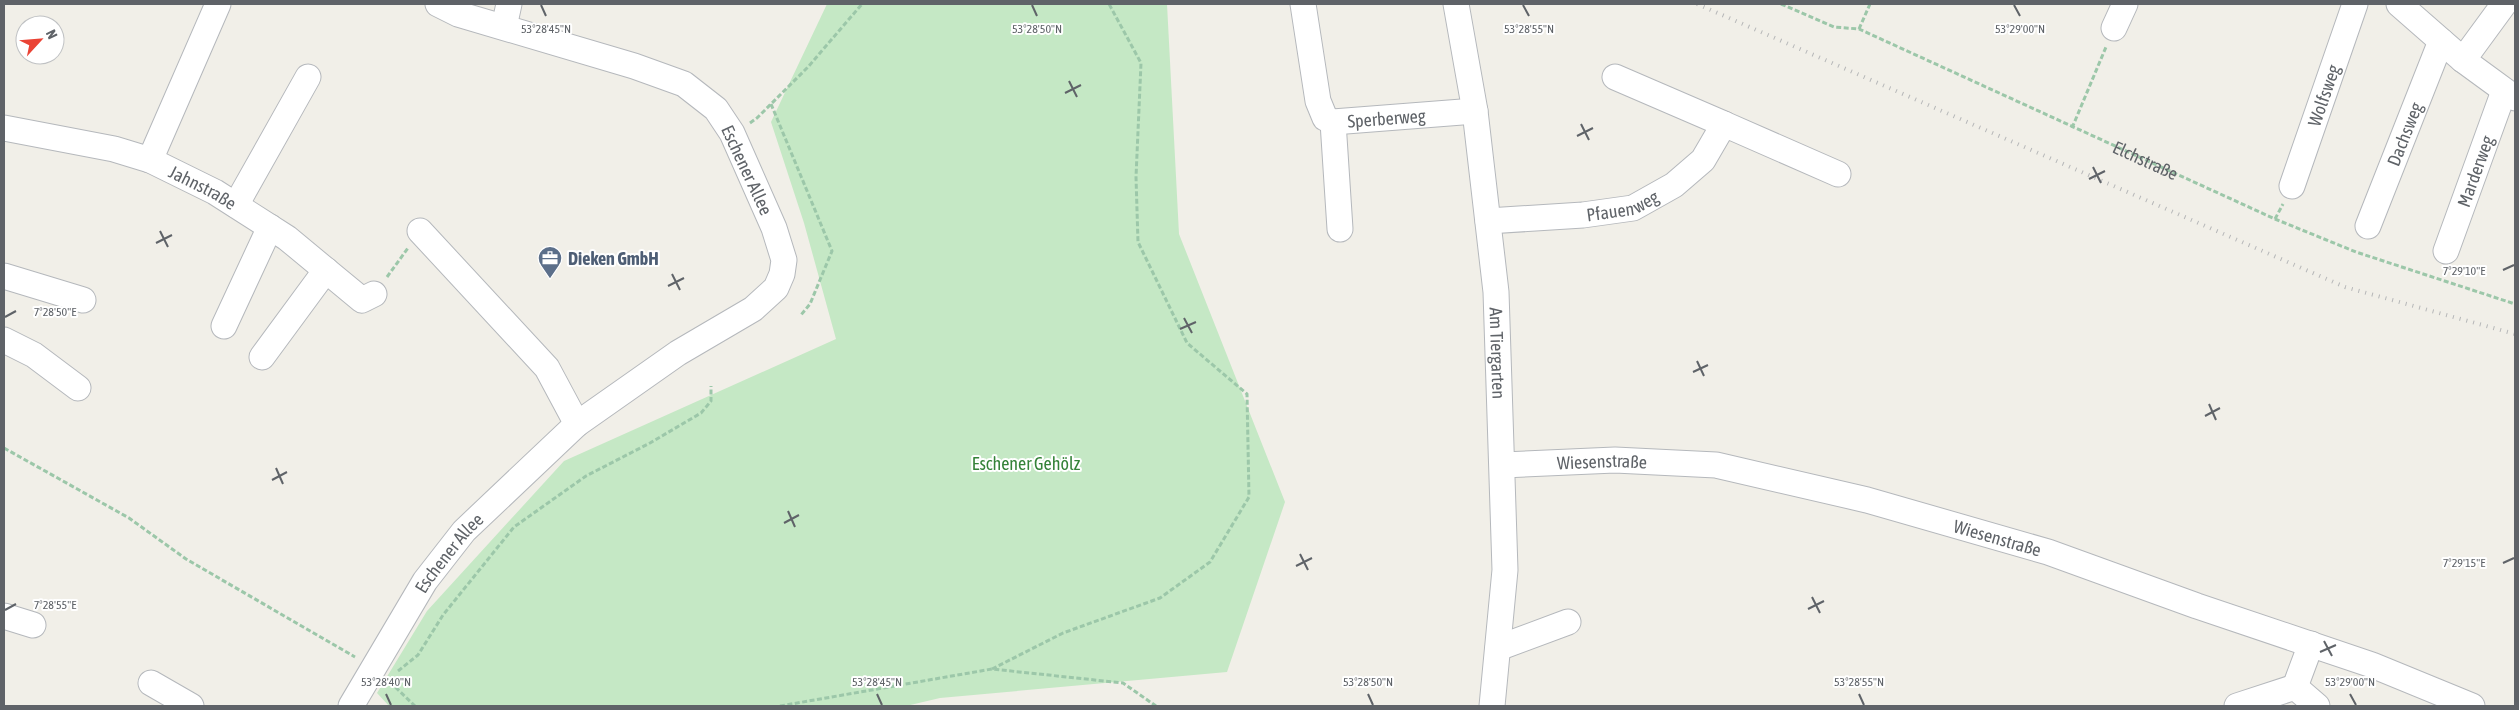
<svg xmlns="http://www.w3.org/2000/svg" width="2519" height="710" font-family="'Asap Condensed',sans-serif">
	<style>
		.green { fill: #c5e8c5 }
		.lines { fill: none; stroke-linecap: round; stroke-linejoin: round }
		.minor-casing { stroke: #b5b8bc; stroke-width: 27 }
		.path { stroke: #9cc7a9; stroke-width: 3; stroke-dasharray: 5 2.5; stroke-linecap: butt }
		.minor { stroke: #fff; stroke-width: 25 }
		.rail { stroke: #b6b7b8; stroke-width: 4; stroke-dasharray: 1 6; stroke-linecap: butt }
		.ticks { fill: none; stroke: #5f6368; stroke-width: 2 }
		.labels { text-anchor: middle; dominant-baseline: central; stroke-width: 4; stroke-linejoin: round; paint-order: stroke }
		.street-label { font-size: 18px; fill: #5f6368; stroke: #fff }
		.service-label { font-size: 18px; font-weight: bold; fill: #4e5e75; stroke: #fff; text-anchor: start }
		.park-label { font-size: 18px; fill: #348238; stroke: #fff }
		.ticks-label { font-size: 12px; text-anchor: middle; fill: #5f6368; stroke: #fff; stroke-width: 4; stroke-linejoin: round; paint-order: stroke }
	</style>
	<rect width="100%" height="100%" fill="#f1efe8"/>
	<path class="green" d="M827,4H1167L1179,234L1285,502L1227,672L940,698L906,706H389L377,693L427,611L564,461L836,339L804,223L771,122Z"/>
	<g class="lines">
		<g class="minor-casing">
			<g id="minor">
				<path id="s2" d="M1303,4L1318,101L1325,118L1333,122L1475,111"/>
				<path id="s3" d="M1456,4L1475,111L1496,292L1505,570L1492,706"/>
				<path d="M2399,4L2463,60L2515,98"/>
				<path d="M504,27L509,4"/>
				<path d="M2114,28L2125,4"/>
				<path d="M2463,60L2504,4"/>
				<path d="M1615,77L1724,124"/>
				<path d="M1333,122L1340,229"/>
				<path id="s4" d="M4,128L114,149L150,160L215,192L287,238L362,300L374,294"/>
				<path d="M150,160L218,4"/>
				<path id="s5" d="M2292,186L2355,4"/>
				<path d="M236,205L308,77"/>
				<path id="s6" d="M1488,221L1583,215L1633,208L1674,185L1703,160L1724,124L1838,174"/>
				<path id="s7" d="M2368,226L2441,41"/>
				<path d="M420,231L547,368L577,424"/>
				<path id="s8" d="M2446,251L2504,91"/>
				<path d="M4,276L83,300"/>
				<path d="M224,326L270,227"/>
				<path d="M4,340L34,355L78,388"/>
				<path d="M262,357L326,270"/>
				<path id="s9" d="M1503,465L1615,460L1716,465L1867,500L2048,552L2197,606L2372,665L2472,706"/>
				<path d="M4,616L33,625"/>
				<path d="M1498,648L1568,622"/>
				<path d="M151,683L191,706"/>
				<path d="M2295,687L2311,644"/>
				<path id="s10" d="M351,706L425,581L464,531L577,424L678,353L753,309L776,288L782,274L784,260L774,228L732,133L716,109L684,84L634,66L458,14L438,4"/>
				<path d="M2237,706L2295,687L2317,706"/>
			</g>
		</g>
		<g class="path">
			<path id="s1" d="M1781,4L1834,27L1859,29L2275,219L2356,252L2515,304"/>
			<path d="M1859,29L1870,4"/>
			<path d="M771,104L832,251L810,304L801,315"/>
			<path d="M750,123L757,118L808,67L862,4"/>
			<path d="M2072,128L2106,47"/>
			<path d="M2275,219L2283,204"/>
			<path d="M387,277L408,248"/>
			<path d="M4,448L129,518L186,559L355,657"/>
			<path d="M992,669L1063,633L1160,598L1210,562L1249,497L1247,394L1187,343L1138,242L1136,177L1141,63L1109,4"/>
			<path d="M398,671L418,655L443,615L514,527L586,476L650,443L701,413L711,401V386"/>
			<path d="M390,682L415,706"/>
			<path d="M780,706L992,669L1123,683L1156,706"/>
		</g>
		<use href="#minor" class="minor"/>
		<path class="rail" d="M1697,4L2345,287L2515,334"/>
	</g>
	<path class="ticks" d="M541,5L546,16M1032,5L1037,16M1523,5L1529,16M2014,5L2020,16M1069,81L1077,97M1065,93L1081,85M1581,124L1589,140M1577,136L1593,128M2093,167L2101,183M2089,179L2105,171M160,231L168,247M156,243L172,235M2503,270L2514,265M672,274L680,290M668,286L684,278M5,317L16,311M1184,318L1192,333M1180,329L1196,322M1697,361L1704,376M1693,372L1708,365M2209,404L2216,420M2205,416L2220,408M276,468L283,484M272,480L287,472M788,511L795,527M784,523L799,515M1300,554L1308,570M2503,563L2514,558M1296,566L1312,558M1812,597L1820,613M1808,609L1824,601M5,610L16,604M2324,641L2332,656M2320,652L2336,645M386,694L391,705M877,694L882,705M1368,694L1373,705M1859,694L1864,705M2350,694L2356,705"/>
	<defs>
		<g id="office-pin" transform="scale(1.25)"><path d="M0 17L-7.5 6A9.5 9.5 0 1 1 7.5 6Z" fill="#5c6f8a" stroke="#fff"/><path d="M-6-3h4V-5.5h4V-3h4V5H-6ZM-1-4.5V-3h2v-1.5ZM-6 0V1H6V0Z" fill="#fff"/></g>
	</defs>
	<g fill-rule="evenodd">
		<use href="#office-pin" x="550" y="258"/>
	</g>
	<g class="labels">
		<g class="street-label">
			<text stroke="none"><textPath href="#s5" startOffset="96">Wolfsweg</textPath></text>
			<text stroke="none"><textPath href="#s2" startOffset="179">Sperberweg</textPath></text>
			<text stroke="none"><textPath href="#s7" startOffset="99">Dachsweg</textPath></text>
			<text stroke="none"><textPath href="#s1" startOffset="398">Elchstraße</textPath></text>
			<text transform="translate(747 170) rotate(65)">Eschener Allee</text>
			<text stroke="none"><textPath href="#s8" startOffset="85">Marderweg</textPath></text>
			<text stroke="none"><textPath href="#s4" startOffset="209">Jahnstraße</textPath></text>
			<text stroke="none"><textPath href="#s6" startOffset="136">Pfauenweg</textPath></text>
			<text stroke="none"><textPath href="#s3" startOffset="352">Am Tiergarten</textPath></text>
			<text stroke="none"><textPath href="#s9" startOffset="99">Wiesenstraße</textPath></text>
			<text stroke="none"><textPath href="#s9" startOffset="504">Wiesenstraße</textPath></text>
			<text stroke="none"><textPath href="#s10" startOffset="182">Eschener Allee</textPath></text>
		</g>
		<g class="service-label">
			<text x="568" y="258">Dieken GmbH</text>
		</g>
		<g class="park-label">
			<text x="1026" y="463">Eschener Gehölz</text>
		</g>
	</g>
	<g class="ticks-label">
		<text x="546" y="33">53°28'45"N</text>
		<text x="1037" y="33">53°28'50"N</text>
		<text x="1529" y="33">53°28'55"N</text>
		<text x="2020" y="33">53°29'00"N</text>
		<text x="2464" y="275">7°29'10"E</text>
		<text x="55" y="316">7°28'50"E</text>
		<text x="2464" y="567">7°29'15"E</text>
		<text x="55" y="609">7°28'55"E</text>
		<text x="386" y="686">53°28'40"N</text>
		<text x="877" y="686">53°28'45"N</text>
		<text x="1368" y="686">53°28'50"N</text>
		<text x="1859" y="686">53°28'55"N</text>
		<text x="2350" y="686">53°29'00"N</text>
	</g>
	<rect width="2519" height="710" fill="none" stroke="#5f6368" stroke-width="10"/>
	<g transform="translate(40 40) rotate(64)"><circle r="24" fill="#ffffff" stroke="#bfc1c3"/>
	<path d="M0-4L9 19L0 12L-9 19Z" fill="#ea4335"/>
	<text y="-8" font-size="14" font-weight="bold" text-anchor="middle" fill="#5f6368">N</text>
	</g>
</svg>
